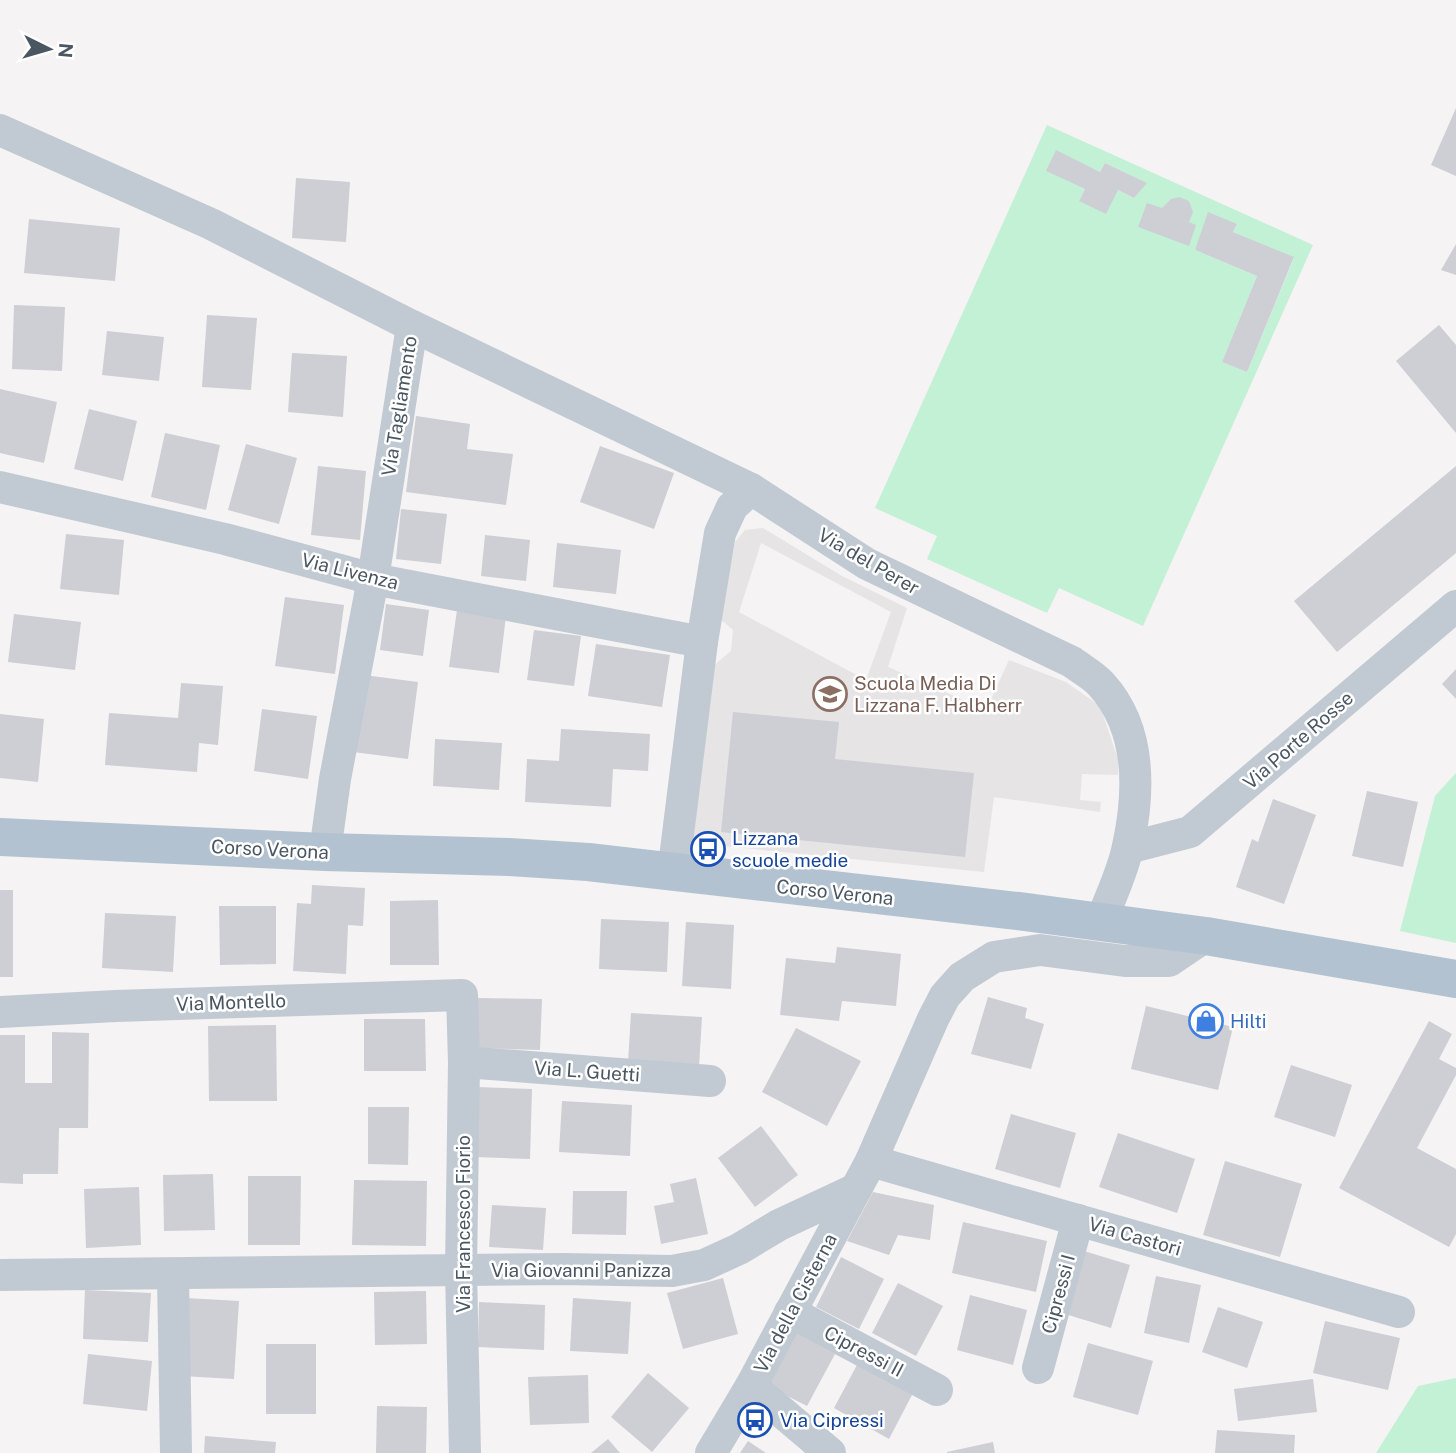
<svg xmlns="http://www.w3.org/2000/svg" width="1456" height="1453" font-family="'Public Sans',sans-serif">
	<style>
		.education { fill: #e6e4e5; fill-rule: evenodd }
		.green { fill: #c3f1d5; fill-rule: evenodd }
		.building { fill: #cdcfd5 }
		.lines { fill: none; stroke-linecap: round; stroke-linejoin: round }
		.minor { stroke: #c1cad2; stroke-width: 32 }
		.major { stroke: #b3c2d1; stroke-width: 38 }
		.labels { text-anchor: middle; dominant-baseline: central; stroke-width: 5; stroke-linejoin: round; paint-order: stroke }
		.street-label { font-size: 19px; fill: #4a5661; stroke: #fff }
		.education-label { font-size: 19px; fill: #785e54; stroke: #fff; text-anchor: start }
		.transit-label { font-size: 19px; fill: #164399; stroke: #fff; text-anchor: start }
		.shop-label { font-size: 19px; fill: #366cbe; stroke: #fff; text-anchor: start }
	</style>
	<rect width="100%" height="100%" fill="#f5f3f3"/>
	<path class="education" d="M763,528L842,576L907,608L888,667L986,710L1009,660L1066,682L1100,706L1118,759V775L1082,774L1080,800L1101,802L1100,812L994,797L984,872L693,843L712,667L731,651L733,630L720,619L735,542L745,530ZM761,543L891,612L866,680L739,612Z"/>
	<g class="green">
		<path d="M1047,125L1313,245L1143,626L1059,588L1047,613L927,559L937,536L875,508ZM1056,151L1100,172L1105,163L1146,183L1134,198L1118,190L1079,201L1085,189L1047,171ZM1237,224L1233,232L1294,258L1247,372L1222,362L1257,276L1195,250L1202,233Z"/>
		<path d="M1456,773V943L1400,931L1435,796Z"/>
		<path d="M1456,1378V1453H1376L1418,1386Z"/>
	</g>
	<g class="building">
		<path d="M1456,108V176L1431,165Z"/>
		<path d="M1056,150L1100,172L1105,163L1147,183L1134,198L1118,190L1106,214L1079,201L1085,189L1046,171Z"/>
		<path d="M296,178L350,182L346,242L292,238Z"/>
		<path d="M1179,197L1189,201L1193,212L1189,222L1196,225L1189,246L1138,227L1147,203L1162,208L1171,199Z"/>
		<path d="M1208,212L1237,224L1233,232L1294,257L1247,372L1222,362L1257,276L1195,250Z"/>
		<path d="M29,219L120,228L115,281L24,273Z"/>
		<path d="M1456,244V275L1441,270Z"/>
		<path d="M14,305L65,307L62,371L12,369Z"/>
		<path d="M207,315L257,318L251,390L202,387Z"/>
		<path d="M1439,325L1456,345V433L1396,361Z"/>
		<path d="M107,331L164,337L159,381L102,375Z"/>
		<path d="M292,353L347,356L343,417L288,412Z"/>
		<path d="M0,389L57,402L44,463L0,453Z"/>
		<path d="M89,409L137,421L123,481L74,469Z"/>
		<path d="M416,416L470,424L467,449L513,454L506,505L406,492Z"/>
		<path d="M165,433L220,445L206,510L151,497Z"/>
		<path d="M246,444L297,458L279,524L228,510Z"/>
		<path d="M600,446L674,473L654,529L580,502Z"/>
		<path d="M318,466L366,471L360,540L311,535Z"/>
		<path d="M1456,466V553L1337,652L1294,601Z"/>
		<path d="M401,509L447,514L441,564L396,559Z"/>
		<path d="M66,534L124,540L119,595L60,589Z"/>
		<path d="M485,535L530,540L526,581L481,576Z"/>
		<path d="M557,543L621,550L616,594L553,587Z"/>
		<path d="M285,597L344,605L335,674L275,666Z"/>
		<path d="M386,604L429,610L423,656L380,650Z"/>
		<path d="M457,610L506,616L499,673L449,667Z"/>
		<path d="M14,614L81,622L75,670L8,662Z"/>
		<path d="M534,630L581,636L574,686L527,680Z"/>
		<path d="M596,644L670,655L662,707L588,696Z"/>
		<path d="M1456,669V699L1442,684Z"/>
		<path d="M364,675L418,682L408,759L353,752Z"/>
		<path d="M181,683L223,686L218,745L199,743L197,772L105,765L109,713L178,718Z"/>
		<path d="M262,709L317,716L308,779L254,771Z"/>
		<path d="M733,712L839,722L835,759L974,773L965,857L721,832Z"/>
		<path d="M0,714L44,719L38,782L0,778Z"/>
		<path d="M561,729L650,734L648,771L613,769L611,807L525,802L527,759L559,761Z"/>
		<path d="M435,739L502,743L499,790L433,786Z"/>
		<path d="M1367,791L1418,802L1403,867L1352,856Z"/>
		<path d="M1273,799L1316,815L1284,904L1236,887L1252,839L1258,842Z"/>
		<path d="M312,885L365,888L363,926L348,925L346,974L293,971L297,903L311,904Z"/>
		<rect x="0" y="890" width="13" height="87"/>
		<path d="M438,900L439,965H390V901Z"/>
		<path d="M219,906H276V964L220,965Z"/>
		<path d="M105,913L176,916L173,972L102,968Z"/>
		<path d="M601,919L669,922L667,972L599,969Z"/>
		<path d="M686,922L734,925L731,989L682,986Z"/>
		<path d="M837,947L901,954L896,1006L842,1001L839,1021L780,1015L786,958L835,963Z"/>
		<path d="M988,997L1027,1008L1025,1018L1044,1024L1031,1069L971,1054Z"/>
		<path d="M477,998L542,999L540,1050L476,1048Z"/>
		<path d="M1146,1006L1233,1027L1218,1090L1131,1069Z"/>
		<path d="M631,1013L702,1017L699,1067L628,1063Z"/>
		<path d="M364,1019H425L426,1071H364Z"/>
		<path d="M1429,1021L1452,1034L1439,1059L1456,1068V1075L1417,1148L1456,1169V1234L1449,1247L1339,1188Z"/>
		<path d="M276,1025L277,1101H209L208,1026Z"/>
		<path d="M796,1028L861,1061L827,1126L762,1092Z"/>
		<path d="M52,1032L89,1033L88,1128H59L58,1174H23V1184L0,1183V1035H25V1083H52Z"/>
		<path d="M1291,1065L1352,1085L1335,1137L1274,1117Z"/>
		<path d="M477,1087L532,1089L530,1159L475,1157Z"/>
		<path d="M562,1101L632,1105L630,1156L559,1152Z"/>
		<path d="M368,1107H409L408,1165L368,1164Z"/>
		<path d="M1011,1114L1076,1133L1060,1188L995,1169Z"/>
		<path d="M761,1126L798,1175L755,1207L718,1158Z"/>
		<path d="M1118,1133L1195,1159L1177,1213L1099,1187Z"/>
		<path d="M1225,1161L1302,1184L1280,1257L1203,1235Z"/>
		<path d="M213,1174L215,1230L164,1231L163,1175Z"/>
		<path d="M248,1176H301L300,1245H248Z"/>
		<path d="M696,1178L708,1234L661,1244L654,1206L674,1202L670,1184Z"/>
		<path d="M354,1180L427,1181L426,1246L352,1245Z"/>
		<path d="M139,1187L141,1245L86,1248L84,1189Z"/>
		<path d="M573,1191H627L626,1235L572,1234Z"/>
		<path d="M873,1192L934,1205L930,1240L898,1235L889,1255L847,1241Z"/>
		<path d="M492,1205L546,1208L543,1250L489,1247Z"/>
		<path d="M963,1222L1047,1241L1036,1292L952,1273Z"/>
		<path d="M1084,1251L1130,1265L1111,1328L1065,1314Z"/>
		<path d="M841,1257L884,1279L859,1329L816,1307Z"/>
		<path d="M1156,1276L1201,1285L1189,1343L1144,1333Z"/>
		<path d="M723,1278L738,1334L683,1349L667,1293Z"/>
		<path d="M898,1283L943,1306L916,1356L872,1333Z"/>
		<path d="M85,1290L151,1293L148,1342L83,1339Z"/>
		<path d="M426,1291L427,1344L375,1345L374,1292Z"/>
		<path d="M970,1295L1027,1310L1013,1365L957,1350Z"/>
		<path d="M186,1298L239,1301L234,1379L182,1376Z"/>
		<path d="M573,1298L631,1302L628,1354L570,1351Z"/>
		<path d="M479,1302L545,1305L544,1350L478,1347Z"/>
		<path d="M1218,1307L1263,1322L1247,1368L1202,1352Z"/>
		<path d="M1325,1321L1400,1338L1388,1390L1313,1373Z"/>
		<path d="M792,1331L835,1354L807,1406L764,1384Z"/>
		<path d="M1088,1343L1153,1361L1138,1415L1073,1397Z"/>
		<rect x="266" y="1344" width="50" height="70"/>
		<path d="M88,1354L152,1361L147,1411L83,1404Z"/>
		<path d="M858,1363L913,1393L889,1439L834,1408Z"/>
		<path d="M648,1373L689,1408L652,1452L611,1417Z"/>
		<path d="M588,1375L589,1423L530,1425L528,1377Z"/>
		<path d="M1313,1379L1317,1412L1238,1421L1234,1389Z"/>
		<path d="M377,1406L427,1407L426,1453H376Z"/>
		<path d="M1217,1430L1295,1435L1294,1453H1215Z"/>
		<path d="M205,1436L276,1442L275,1453H204Z"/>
		<path d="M608,1439L620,1453H591Z"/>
		<path d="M748,1441L766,1453H740Z"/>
		<path d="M993,1442L995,1453H947V1452Z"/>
	</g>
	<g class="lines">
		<g class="minor">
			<path d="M0,130L211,224L412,326L373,579L335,779L325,852"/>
			<path d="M412,326L751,489L867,564L1072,662C1081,669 1093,675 1101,684C1142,729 1140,791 1128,846C1123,872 1110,897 1101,922"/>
			<path d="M0,487L225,539L373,579L702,642"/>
			<path d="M1128,848L1190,832L1456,606"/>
			<path d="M673,874L702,642L720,533L732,507L751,489"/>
			<path d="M0,1012L116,1006L462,995L464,1062L461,1271L465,1453"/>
			<path d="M464,1062L710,1081"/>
			<path d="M871,1161L1399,1312"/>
			<path d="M0,1275L563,1269L672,1271L704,1265L739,1249L779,1225L856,1189"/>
			<path d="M173,1275L176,1453"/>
			<path d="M790,1312L937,1390"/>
			<path d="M1038,1368L1078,1220"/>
			<path d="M751,1386L830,1453"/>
			<path d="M711,1453L751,1386L871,1161L933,1019L945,996L962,977L994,957L1040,950L1125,961H1169L1206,936"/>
		</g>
		<path class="major" d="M0,837L325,852L509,857L588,862L1018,911L1206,936L1456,979"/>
	</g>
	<defs>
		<g id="school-ring" transform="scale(1.75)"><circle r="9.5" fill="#fff" stroke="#8d6e63" stroke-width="1.5"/><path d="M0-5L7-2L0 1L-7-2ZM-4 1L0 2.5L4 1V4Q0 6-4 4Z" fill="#8d6e63"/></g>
		<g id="bus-ring" transform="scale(1.75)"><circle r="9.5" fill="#fff" stroke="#1a4fb4" stroke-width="1.5"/><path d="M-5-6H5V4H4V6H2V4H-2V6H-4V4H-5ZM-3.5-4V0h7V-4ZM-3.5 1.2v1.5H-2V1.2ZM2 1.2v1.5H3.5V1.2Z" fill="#1a4fb4"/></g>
		<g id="shop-ring" transform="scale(1.75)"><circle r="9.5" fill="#fff" stroke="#3f7fe0" stroke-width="1.5"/><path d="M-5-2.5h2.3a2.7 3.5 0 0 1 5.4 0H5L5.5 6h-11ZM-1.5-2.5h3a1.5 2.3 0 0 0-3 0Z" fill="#3f7fe0"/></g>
	</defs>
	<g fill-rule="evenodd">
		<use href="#school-ring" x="830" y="694"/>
		<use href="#bus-ring" x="708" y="849"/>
		<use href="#shop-ring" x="1206" y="1021"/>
		<use href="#bus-ring" x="755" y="1420"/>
	</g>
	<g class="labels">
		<g class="street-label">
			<text transform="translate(399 406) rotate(-81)">Via Tagliamento</text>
			<text transform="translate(869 561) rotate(30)">Via del Perer</text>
			<text transform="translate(350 571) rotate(14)">Via Livenza</text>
			<text transform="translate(1298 740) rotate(-41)">Via Porte Rosse</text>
			<text transform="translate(270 849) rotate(3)">Corso Verona</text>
			<text transform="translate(835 892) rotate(6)">Corso Verona</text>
			<text transform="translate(231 1002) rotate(-2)">Via Montello</text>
			<text transform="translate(587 1071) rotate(4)">Via L. Guetti</text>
			<text transform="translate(463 1224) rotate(-90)">Via Francesco Fiorio</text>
			<text transform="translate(1135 1236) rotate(16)">Via Castori</text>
			<text x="581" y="1270">Via Giovanni Panizza</text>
			<text transform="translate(1058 1294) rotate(-75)">Cipressi I</text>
			<text transform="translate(795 1303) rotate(-62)">Via della Cisterna</text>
			<text transform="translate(864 1351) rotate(28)">Cipressi II</text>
		</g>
		<g class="education-label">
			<text x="854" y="683">Scuola Media Di<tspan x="854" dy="22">Lizzana F. Halbherr</tspan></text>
		</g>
		<g class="transit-label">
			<text x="732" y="838">Lizzana<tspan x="732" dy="22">scuole medie</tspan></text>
			<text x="780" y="1420">Via Cipressi</text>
		</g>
		<g class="shop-label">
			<text x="1230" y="1021">Hilti</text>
		</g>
	</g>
	<g transform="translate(49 49) rotate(95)" stroke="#ffffff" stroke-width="5" paint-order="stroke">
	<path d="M0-5L12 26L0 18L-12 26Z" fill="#4a5661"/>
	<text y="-10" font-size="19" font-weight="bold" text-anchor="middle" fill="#4a5661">N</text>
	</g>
</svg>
